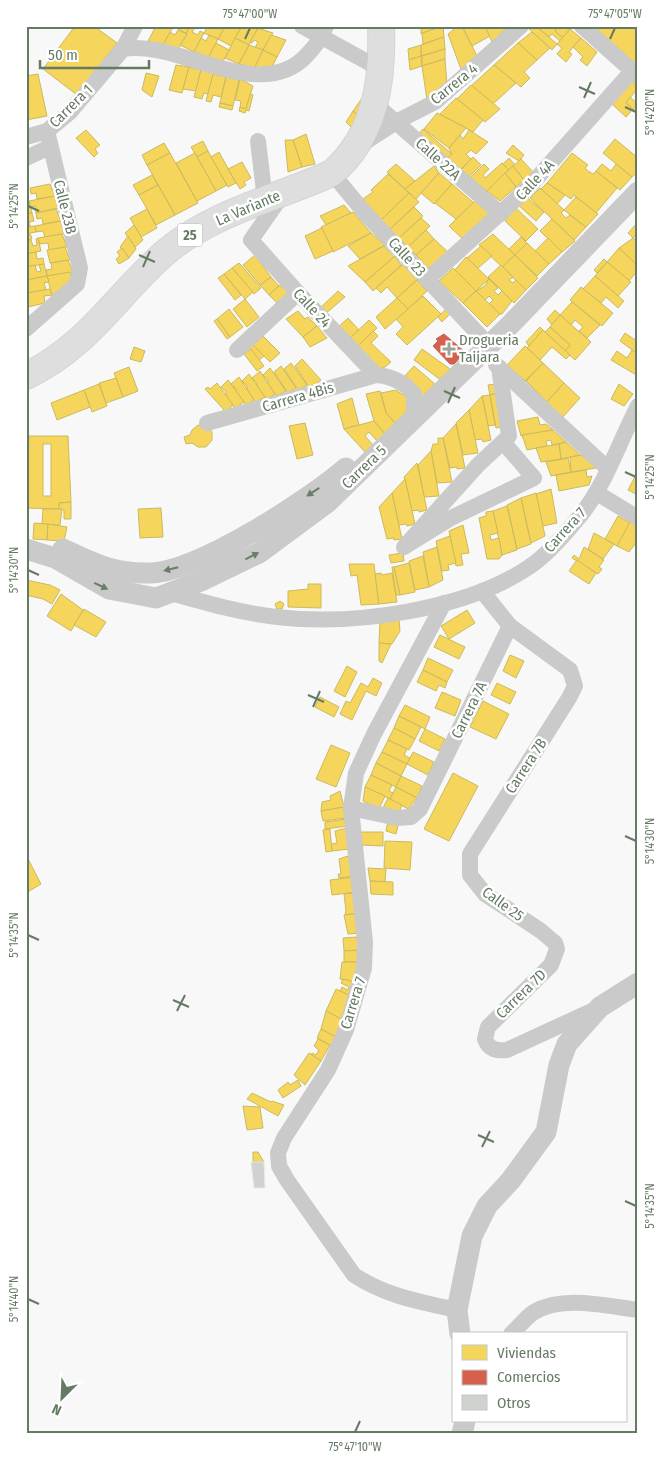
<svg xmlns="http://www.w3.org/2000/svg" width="664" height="1460" font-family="'Fira Sans Condensed',sans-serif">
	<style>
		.homes { fill: #f6d55c; stroke: #caba5e; fill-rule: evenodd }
		.shops { fill: #d6604d; stroke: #b46854 }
		.building { fill: #cfd2cf; stroke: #e8e8e8 }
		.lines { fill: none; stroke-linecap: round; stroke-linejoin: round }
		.primary-casing { stroke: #d3d4d3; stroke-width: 28 }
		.minor { stroke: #c9cac9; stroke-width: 16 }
		.tertiary { stroke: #c9cac9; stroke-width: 21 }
		.primary { stroke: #dedede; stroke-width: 26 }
		.oneway { fill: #697e68 }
		.ticks { fill: none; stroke: #647a63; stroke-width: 2 }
		.poi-dot { fill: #98a698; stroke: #fff; stroke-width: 2 }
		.labels { text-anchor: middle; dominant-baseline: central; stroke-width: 5; stroke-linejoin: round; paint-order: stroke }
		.shield { fill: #fff; stroke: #92a292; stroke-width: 1 }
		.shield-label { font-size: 14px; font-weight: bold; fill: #647a63 }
		.street-label { font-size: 15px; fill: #647a63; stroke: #fff }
		.poi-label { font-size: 15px; fill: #647a63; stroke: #fff; text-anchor: start }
		.neatline { fill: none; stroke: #647a63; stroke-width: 2 }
		.ticks-label { font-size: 12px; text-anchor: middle; fill: #647a63 }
	</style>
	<rect width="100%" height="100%" fill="#f9f8f9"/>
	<g class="homes">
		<path d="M75,26H94L117,43L77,95L43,69Z"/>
		<path d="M156,26L173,27L163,46L148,41Z"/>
		<path d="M173,26H190L187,34Z"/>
		<path d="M190,26L195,28L192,32L198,35L200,31L204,33L194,52L180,45Z"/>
		<path d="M225,26H242L231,46L218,39Z"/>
		<path d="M225,26L218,39L204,33L208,26Z"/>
		<path d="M259,26L249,45L235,38L242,26Z"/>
		<path d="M421,26H443L421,34Z"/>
		<path d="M443,26L444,37L423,44L422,33Z"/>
		<path d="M458,26H462L477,56L462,72L448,34Z"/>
		<path d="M462,26H485L490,36L472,46Z"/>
		<path d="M485,26H508V27L492,42Z"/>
		<path d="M532,26H536L557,44L552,50L529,29Z"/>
		<path d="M536,26H559L555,31L563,38L560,41L552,34L549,37Z"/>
		<path d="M559,26H571L572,27L563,38L555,31Z"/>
		<path d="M593,26H638V66Z"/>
		<path d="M258,28L273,33L263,50L255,48L258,42L254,40L252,43L250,42Z"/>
		<path d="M570,29L581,38L569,52L572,54L566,62L557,54L562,48L557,44Z"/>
		<path d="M178,30L187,34L177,51L162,47L170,32L175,35Z"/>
		<path d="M532,32L550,48L537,60L518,43Z"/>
		<path d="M209,35L218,39L209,57L194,52L201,38L206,41Z"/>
		<path d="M271,35L286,40L277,57L263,50Z"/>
		<path d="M444,37L445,49L421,56V45Z"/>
		<path d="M235,38L249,45L239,64L225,58Z"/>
		<path d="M581,38L597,52L587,66L580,60L583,57L573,47Z"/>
		<path d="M216,43L229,50L222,63L208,58Z"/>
		<path d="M518,43L537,60L524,72L530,78L521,87L494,65Z"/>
		<path d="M249,45L263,50L255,68L239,64Z"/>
		<path d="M421,45V56L409,60L408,49Z"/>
		<path d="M445,49V59L422,66V56Z"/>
		<path d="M263,50L277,57L269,73L253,71Z"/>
		<path d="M421,56L422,66L410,70L409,60Z"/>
		<path d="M445,59L447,85L427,100L422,66Z"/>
		<path d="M176,65L189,67L182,93L169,90Z"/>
		<path d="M494,65L516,83L493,104L471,86Z"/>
		<path d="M189,67L201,70L196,91L183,89Z"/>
		<path d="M201,70L214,73L208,94L204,93L202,99L194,97Z"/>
		<path d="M146,73L159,76L152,97L142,90Z"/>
		<path d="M38,74L47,116L26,120V76Z"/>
		<path d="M213,74L226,77L221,97L213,95L211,102L206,101Z"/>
		<path d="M226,77L239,80L233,106L220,103Z"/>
		<path d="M240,79L253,86L246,109L240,107L241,101L235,100Z"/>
		<path d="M631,80L638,88L626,103L633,109L626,117L612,104Z"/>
		<path d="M471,85L500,109L485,122L457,99Z"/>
		<path d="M367,91L361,118L353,111Z"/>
		<path d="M250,94L253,95L249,111L246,110L245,113L239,111L240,107L246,109Z"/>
		<path d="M630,97L638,104V113L626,103Z"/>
		<path d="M456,98L483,120L473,132L440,114Z"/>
		<path d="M220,103L233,106L232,110L219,107Z"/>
		<path d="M353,111L361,118L355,131L346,122Z"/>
		<path d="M437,113L466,128L449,148L424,129Z"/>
		<path d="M423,129L452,154L447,159L418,135Z"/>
		<path d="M86,130L100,145L95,149L98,153L94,157L76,138Z"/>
		<path d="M469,130L488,142L476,154L471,150L466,154L471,159L460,170L447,159L452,154L449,148L460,135L463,139Z"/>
		<path d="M306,134L315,164L302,167L293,140Z"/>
		<path d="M615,139L638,158V171L632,177L603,153Z"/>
		<path d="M285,140H293L302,167L288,172Z"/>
		<path d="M203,141L208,151L197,157L191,147Z"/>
		<path d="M164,143L170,153L147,165L142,155Z"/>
		<path d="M513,145L524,155L519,161L506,153Z"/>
		<path d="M208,151L227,185L216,191L197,157Z"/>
		<path d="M219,152L236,183L228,187L211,157Z"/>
		<path d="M170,153L198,203L175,215L147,165Z"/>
		<path d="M195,153L216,191L197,201L176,163Z"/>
		<path d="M572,153L588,165L585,168L588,171L593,174L596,171L617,188L596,213L574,195L571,199L547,183Z"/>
		<path d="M473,157L481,165L468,178L460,171Z"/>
		<path d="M509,158L515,165L509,170L503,164Z"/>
		<path d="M521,159L533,172L524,180L513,166Z"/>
		<path d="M242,162L251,178L244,182L246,185L240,189L228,169Z"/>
		<path d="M502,163L509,170L487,191L470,178L484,164L489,169L483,175L485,178Z"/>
		<path d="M396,164L415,181L405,189L387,172Z"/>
		<path d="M602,164L611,171L616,164L632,177L620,190L596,171Z"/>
		<path d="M434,166L439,173L416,199L405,189Z"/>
		<path d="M513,166L524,180L516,187L505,173Z"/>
		<path d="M439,173L452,184L434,204L421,193Z"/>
		<path d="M505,173L516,187L500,201L487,191Z"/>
		<path d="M388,174L409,193L381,220L360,201L373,192L371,190Z"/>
		<path d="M152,175L158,185L139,195L133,185Z"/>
		<path d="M547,183L565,195L557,204L541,189Z"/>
		<path d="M50,184L55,196L37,199L36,193L31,194L30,188Z"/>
		<path d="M452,184L474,203L456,219L435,203Z"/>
		<path d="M158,185L175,215L156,225L139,195Z"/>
		<path d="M540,188L564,210L561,213L566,218L570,215L586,227L574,240L530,198Z"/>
		<path d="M409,193L419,202L390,229L381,220Z"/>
		<path d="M55,196L58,208L36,213L35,206L31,207L29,201Z"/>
		<path d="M525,196L544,212L536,221L517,204Z"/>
		<path d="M576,197L598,214L586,227L564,210Z"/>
		<path d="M26,201H29L32,213L26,214Z"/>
		<path d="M475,201L494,217L467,243L449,226Z"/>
		<path d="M344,205L351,213L326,225L320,216Z"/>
		<path d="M414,207L423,216L398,239L389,230Z"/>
		<path d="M516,208L538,229L526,241L504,220Z"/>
		<path d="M56,209L61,221L43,224L42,218L37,219L36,213Z"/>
		<path d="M147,209L157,228L141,237L130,218Z"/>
		<path d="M353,212L371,233L333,252L321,227Z"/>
		<path d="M32,213L34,221L29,222L30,226L26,227V214Z"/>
		<path d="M421,218L430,226L408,247L399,238Z"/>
		<path d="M552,219L575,241L562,252L540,231Z"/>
		<path d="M61,221L64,234L45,237L43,231L36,232L35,226Z"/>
		<path d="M638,222V232L633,238L628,233Z"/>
		<path d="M134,225L143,240L135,247L125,233Z"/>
		<path d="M35,226L36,232L30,233L32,239L26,240V227Z"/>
		<path d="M322,228L333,251L315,259L305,236Z"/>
		<path d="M426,230L434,239L416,255L408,247Z"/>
		<path d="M371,233L385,245L360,259L348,246Z"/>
		<path d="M62,234L67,247L49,250L48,243L40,244L38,238Z"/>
		<path d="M493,234L515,255L502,267L479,245Z"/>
		<path d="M128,236L136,249L129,258L120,247Z"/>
		<path d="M521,237L527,243L515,255L509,249Z"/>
		<path d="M38,238L41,251L26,254V240H31L33,246L37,245L36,239Z"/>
		<path d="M548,238L562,252L549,264L535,251Z"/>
		<path d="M633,238L638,242V266L619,248Z"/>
		<path d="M434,239L450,254L431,271L416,255Z"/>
		<path d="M527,243L549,264L537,276L515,255Z"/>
		<path d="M384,246L394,257L365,282L348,266Z"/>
		<path d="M481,246L492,256L477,269L467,258Z"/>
		<path d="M65,247L70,260L50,263L47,250Z"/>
		<path d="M122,248L129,258L119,264L116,259L120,256L117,252Z"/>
		<path d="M619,248L638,266V270L629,281L607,262Z"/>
		<path d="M36,252L37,259L43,258L44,264L26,267V254Z"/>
		<path d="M255,255L271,277L260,285L243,265Z"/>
		<path d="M515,255L538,278L526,290L502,267Z"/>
		<path d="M395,256L401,265L373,291L365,282Z"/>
		<path d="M466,257L489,279L476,291L455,270Z"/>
		<path d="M604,259L607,262L597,273L594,270Z"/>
		<path d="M68,260L73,272L47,276L46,270L52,269L51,263Z"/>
		<path d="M607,262L631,282L618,296L595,276Z"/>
		<path d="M239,263L261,288L254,294L232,268Z"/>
		<path d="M44,264L47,276L26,280V267L35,265L37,272L41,271L39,265Z"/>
		<path d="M403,264L418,279L397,298L387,287L381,293L376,288Z"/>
		<path d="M501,265L513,277L509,280L513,283L516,280L526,290L514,303L488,277Z"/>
		<path d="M232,268L253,292L245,299L224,274Z"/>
		<path d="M453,268L476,291L463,303L439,281Z"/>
		<path d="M70,272L72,280L52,296L47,276Z"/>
		<path d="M224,274L241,295L235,300L218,278Z"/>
		<path d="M47,276L49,282L44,283L46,290L27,293L26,280Z"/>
		<path d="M595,276L624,301L618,308L606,297L601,303L583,289Z"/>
		<path d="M271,277L279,286L269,295L260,285Z"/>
		<path d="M489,279L498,288L494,291L498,295L502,291L512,301L502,314H499L489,304L493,300L489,296L485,300L476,291L485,286Z"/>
		<path d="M417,280L427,291L408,309L397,298Z"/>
		<path d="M280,285L289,293L278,304L269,295Z"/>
		<path d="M581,287L613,313L602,326L570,300Z"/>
		<path d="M50,289L52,295L44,296L45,303L28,307L27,293Z"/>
		<path d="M338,291L345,297L324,315L319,309Z"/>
		<path d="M476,291L500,314L487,327L463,303Z"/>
		<path d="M423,296L441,314L407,345L396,334L403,327L396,319Z"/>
		<path d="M397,298L408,309L385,329L376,317Z"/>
		<path d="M245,299L259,317L247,327L233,309Z"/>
		<path d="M572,302L600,325L587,338L579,331L583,327L575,320L571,325L560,315Z"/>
		<path d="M229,309L243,327L230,337L217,319Z"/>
		<path d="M446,309L450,314L442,322L438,317Z"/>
		<path d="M555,310L560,315L552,325L547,319Z"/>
		<path d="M298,311L305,319L308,317L317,326L303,337L286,319Z"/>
		<path d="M560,315L591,342L575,360L565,351L570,345L550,327Z"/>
		<path d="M348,318L359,330L349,339L337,328Z"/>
		<path d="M217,319L230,337L227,339L214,321Z"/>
		<path d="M369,320L377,328L357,347L348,340Z"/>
		<path d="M317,326L327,338L310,347L303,337Z"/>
		<path d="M540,327L543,330L529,346L526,342Z"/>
		<path d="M550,327L570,345L565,351L545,332Z"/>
		<path d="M543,330L570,355L566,359L552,347L540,360L527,348Z"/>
		<path d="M373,331L378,336L371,343L391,362L385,367L378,370L355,349Z"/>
		<path d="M625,333L638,342V354L620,341Z"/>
		<path d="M263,336L280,353L270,362L253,345Z"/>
		<path d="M253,345L264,356L259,360L249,348Z"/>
		<path d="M525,346L543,363L525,381L507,365Z"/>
		<path d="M134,347L145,351L141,362L130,359Z"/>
		<path d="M251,349L264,366L257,371L244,354Z"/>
		<path d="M422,349L450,369L442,381L414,360Z"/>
		<path d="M632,350L638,354V376L611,360L617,351L627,358Z"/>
		<path d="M302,359L321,380L315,385L309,387L295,366Z"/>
		<path d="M291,363L307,385L298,390L284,369Z"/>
		<path d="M543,363L564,383L547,402L526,381Z"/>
		<path d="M281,366L296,388L288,393L274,372Z"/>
		<path d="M414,366L436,385L424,398L403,378Z"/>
		<path d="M129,367L138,391L123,397L114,373Z"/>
		<path d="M270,368L286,391L277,396L268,386V380L263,375Z"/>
		<path d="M260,371L275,394L267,399L257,388V383L252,378Z"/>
		<path d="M249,374L265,397L256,402L247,391V386L242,381Z"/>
		<path d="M239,377L254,400L250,403L246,405L236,394V389L231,384Z"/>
		<path d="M116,378L123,397L106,403L99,383Z"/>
		<path d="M228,380L244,402L235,408L226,397V392L221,387Z"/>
		<path d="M217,383L233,405L229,409L225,411L205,389L208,387L210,389Z"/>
		<path d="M564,383L580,398L562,418L546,403Z"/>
		<path d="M99,384L107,406L92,412L84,390Z"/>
		<path d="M496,384L498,393L490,395L488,385Z"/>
		<path d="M619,384L633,394L624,406L611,399Z"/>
		<path d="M84,390L90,407L57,420L51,403Z"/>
		<path d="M396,390L403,395L405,393L409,408L396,424L386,413L381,393Z"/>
		<path d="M380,391L386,413L396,424L384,433L374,421L366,394Z"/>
		<path d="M498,393L504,427L496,428L490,395Z"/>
		<path d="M490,395L495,425L488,426L482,396Z"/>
		<path d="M482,396L491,440L483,442L482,439L475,440L469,410Z"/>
		<path d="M352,398L359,425L344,429L337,404Z"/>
		<path d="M469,410L478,453L463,455L456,423Z"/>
		<path d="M538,417L540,425L546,424L553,430L521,436L517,421Z"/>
		<path d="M374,421L385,434L377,441L369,432L365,436L373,445L365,452L344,429Z"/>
		<path d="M305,423L313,455L297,459L289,426Z"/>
		<path d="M456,424L465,468L457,469V467L450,468L443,438Z"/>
		<path d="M198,425L210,429L212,432V440L206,447H198L192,443L186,444L184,437L190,435L192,430Z"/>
		<path d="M553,430L566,442L552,445L551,440L546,441L547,446L527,450L522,435Z"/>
		<path d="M29,436H68L71,502L59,503V509L26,508ZM43,444H51V496H43Z"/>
		<path d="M438,438H443L452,482L437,483L431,451L433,444H438Z"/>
		<path d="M566,442L580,455L561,459L559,444Z"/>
		<path d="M559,444L561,459L541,462L536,448Z"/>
		<path d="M431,451L439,496L424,497L418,465Z"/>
		<path d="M582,455L596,468L571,472L570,457Z"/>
		<path d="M568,458L571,472L551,476L546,462Z"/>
		<path d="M417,463L427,510L419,512V510L412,511L404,477Z"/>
		<path d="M586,470L587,477L592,476L589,485L559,491L556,475Z"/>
		<path d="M638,471V495L628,490Z"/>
		<path d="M405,479L415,524L407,526L406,524L399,525L392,493Z"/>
		<path d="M551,489L557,523L543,526L536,494Z"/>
		<path d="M392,493L402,539L394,540V538L387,539L379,507Z"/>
		<path d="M536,493L545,536L531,543L521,498Z"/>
		<path d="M521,498L531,544L517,549L507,505Z"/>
		<path d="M71,502V519H64V510L59,509V503Z"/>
		<path d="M507,506L517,550L502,555L493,511Z"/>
		<path d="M161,508L163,537L140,538L138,509Z"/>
		<path d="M43,509H62L60,525L42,524Z"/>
		<path d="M493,511L498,533L490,535L491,540L499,538L502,555L499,559H487L479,518L486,516V512Z"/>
		<path d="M618,516L630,523L617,546L605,539Z"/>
		<path d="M630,522L638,526V540L629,552L617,546Z"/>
		<path d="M34,523L48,524L47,540L33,539Z"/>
		<path d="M48,524L67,527L64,541L47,540Z"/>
		<path d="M463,525L469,553L461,554L463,565L456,566L449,531Z"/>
		<path d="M594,533L614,544L603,559L588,549Z"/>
		<path d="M450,536L456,563L448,565L449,570L442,571L436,541Z"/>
		<path d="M437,547L443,580L429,587L423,552Z"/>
		<path d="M584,547L604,560L599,567L602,569L598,574L572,558L574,555L579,559Z"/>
		<path d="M403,553L404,561L391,563L389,555Z"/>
		<path d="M423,556L429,587L415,590L409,561Z"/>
		<path d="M577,560L596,573L589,584L569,571Z"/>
		<path d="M409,563L415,592L400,595L394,567Z"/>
		<path d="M349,564H374L379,604L361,605L357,575L351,576Z"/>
		<path d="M392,567H394L400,595H396Z"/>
		<path d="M381,573L382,575L392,573L397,602L379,604L375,574Z"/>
		<path d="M26,580L50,585L60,590L52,604L43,599L26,595Z"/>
		<path d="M308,584H321V608L288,607V591L308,589Z"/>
		<path d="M61,594L83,610L71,631L47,616Z"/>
		<path d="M280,601L284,604L282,609H277L275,604Z"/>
		<path d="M84,609L106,622L96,637L74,625Z"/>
		<path d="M467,610L475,623L449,639L441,626Z"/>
		<path d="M399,619L400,631L392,644L379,643L380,621Z"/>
		<path d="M440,635L465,647L459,659L434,647Z"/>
		<path d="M379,643L391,644L382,663L379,661Z"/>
		<path d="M510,655L524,661L516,678L503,671Z"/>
		<path d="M428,658L453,670L447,682L423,670Z"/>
		<path d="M347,666L357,672L345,697L334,691Z"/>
		<path d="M423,670L447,682L445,688L439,685L436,691L417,682Z"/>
		<path d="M373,678L382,683L376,696L366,691L352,720L340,714L346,701L350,703L361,683L368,687Z"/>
		<path d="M497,683L516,692L510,704L491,695Z"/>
		<path d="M442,692L461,700L455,716L435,708Z"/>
		<path d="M320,697L339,707L334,717L315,707Z"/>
		<path d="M483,701L509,714L496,739L470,727Z"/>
		<path d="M405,705L430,717L425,729L399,716Z"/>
		<path d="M399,716L421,727L415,739L394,728Z"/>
		<path d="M394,728L415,739L409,750L388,740Z"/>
		<path d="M425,729L445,739L439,751L419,741Z"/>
		<path d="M388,740L407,749L404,755L410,758L407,764L382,752Z"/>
		<path d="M331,745L350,753L336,787L316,779Z"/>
		<path d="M382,752L407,764L401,776L376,763Z"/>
		<path d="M413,752L434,762L428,775L407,764Z"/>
		<path d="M376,763L401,776L396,787L371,775Z"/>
		<path d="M453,773L478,786L449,841L424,829Z"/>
		<path d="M371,775L392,785L389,791L393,793L390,799L365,787Z"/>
		<path d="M401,776L422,786L417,798L396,787Z"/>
		<path d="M365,787L385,796L379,809L363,801Z"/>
		<path d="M396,787L417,798L408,809L390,799Z"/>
		<path d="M340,791L344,807L321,811L322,802L331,800L330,796Z"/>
		<path d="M388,798L402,805L399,812L382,810Z"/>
		<path d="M344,807L345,818L323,821L321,811Z"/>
		<path d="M347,819L348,826L325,829V822Z"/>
		<path d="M388,820L399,822L396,834L386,831Z"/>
		<path d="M347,828L350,849L332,851L331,844L337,843L335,831Z"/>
		<path d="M330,829L332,851L326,852L323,830Z"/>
		<path d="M360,832H383V846L360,845Z"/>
		<path d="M385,841L412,842L410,870L384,868Z"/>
		<path d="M26,855L41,884L26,893Z"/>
		<path d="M351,855L354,876L339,878L338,874H341L339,859Z"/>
		<path d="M368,868L386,869L385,882L370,881Z"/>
		<path d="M354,877L356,892L332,895L330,880Z"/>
		<path d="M370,881L393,882V895L371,894Z"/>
		<path d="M356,893L359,913L345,915L346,911L344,894Z"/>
		<path d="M359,913L362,933L348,934L344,915Z"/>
		<path d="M357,937L360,950L344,951L343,938Z"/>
		<path d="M361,950L362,962H344V951Z"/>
		<path d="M342,962H360L358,983L340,979Z"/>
		<path d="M343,979L358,983L353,997L340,991L342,987L348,990L349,987L341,983Z"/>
		<path d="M336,989L355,998L343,1020L326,1011Z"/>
		<path d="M326,1011L343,1020L335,1037L321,1029Z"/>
		<path d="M321,1029L336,1037L332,1046L317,1038Z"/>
		<path d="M318,1039L330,1045L321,1061L311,1055L312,1053L316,1055L319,1050L314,1046Z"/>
		<path d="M309,1053L321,1061L305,1085L294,1075Z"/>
		<path d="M298,1080L301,1086L283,1098L278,1090L288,1082L290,1085Z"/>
		<path d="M252,1093L271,1102L272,1101L284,1105L278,1116L247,1099Z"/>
		<path d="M243,1106L260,1107L263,1128L247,1130Z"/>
		<path d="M253,1152H258L264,1162H253Z"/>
	</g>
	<path class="shops" d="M444,334L465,352L454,364H450L433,346L438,341L436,339Z"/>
	<path class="building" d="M251,1162H264L265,1188H254Z"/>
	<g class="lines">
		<g class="primary-casing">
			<path id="primary" d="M26,376C89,346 117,294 167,251C214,212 277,198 332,173C376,135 383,81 381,26"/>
		</g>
		<g class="minor">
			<path d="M302,26L382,70"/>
			<path d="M582,26L638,76"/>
			<path d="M123,49L135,26"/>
			<path d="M375,104L501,214"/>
			<path d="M26,137L47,131L70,112L123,49C179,39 260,106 307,55C315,46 322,38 326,26"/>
			<path d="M258,141L265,200"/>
			<path d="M359,146L396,122L435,102L521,26"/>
			<path d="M26,158L50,147"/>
			<path d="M332,173L365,213L484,340"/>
			<path d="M283,194L251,240L298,293L376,375"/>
			<path d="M428,279L530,186L632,71"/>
			<path d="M26,329L77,284L80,268L47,131"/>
			<path d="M237,350L298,293"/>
			<path d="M496,365L608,469"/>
			<path d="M499,367L509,436L478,465L404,547L451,518L534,478L503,442"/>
			<path d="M207,423L376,375C391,376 404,382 414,394V408"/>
			<path d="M597,493L638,518"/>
			<path d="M482,591L510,626L570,670L575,686L569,698L470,854V875L485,894L541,931L555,943L557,949L551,965L488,1027L485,1039C489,1050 497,1051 507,1050L596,1009"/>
			<path d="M171,593C206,603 241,613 277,617C353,626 466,610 529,567C546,556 567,532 580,516C606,484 619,442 638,406"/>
			<path d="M444,603L374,734L356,773L351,808L365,942L364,968L346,1030L328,1070L284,1138L278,1153L279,1166L287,1180L354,1275C385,1296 421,1302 457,1310"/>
			<path d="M351,808L397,818L411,817L420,809L510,626"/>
			<path d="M511,1334C519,1327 525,1318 534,1312C563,1295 606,1306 638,1310"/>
		</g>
		<g class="tertiary">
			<path d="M26,549L55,558L109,589L156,598L201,581L259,553L328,502L510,325L638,192"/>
			<path d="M63,549C95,564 113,574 150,573C198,572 309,500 346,468"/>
			<path d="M460,1334L457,1310L472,1236L487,1206L511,1180L546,1132L559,1065L567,1044L600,1007L638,983"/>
			<path d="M462,1434L465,1421"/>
		</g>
		<use href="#primary" class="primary"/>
	</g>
	<defs><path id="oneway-solid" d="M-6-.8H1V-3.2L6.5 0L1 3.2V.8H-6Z" transform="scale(1.25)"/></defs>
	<g class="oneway">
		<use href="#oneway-solid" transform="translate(313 492) rotate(147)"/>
		<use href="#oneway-solid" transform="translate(252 556) rotate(-27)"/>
		<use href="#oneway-solid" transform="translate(171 569) rotate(166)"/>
		<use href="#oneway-solid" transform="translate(101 586) rotate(25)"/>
	</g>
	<path class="ticks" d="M245,39L250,28M610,39L615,28M579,87L595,94M584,98L591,82M625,107L636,112M28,206L39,211M139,255L155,262M143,267L150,251M444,391L460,398M448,403L455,387M625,472L636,477M28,570L39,575M308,695L324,702M313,707L320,691M625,836L636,841M28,935L39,940M173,1000L189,1007M177,1011L185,995M478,1135L494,1142M482,1147L490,1131M625,1201L636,1206M28,1299L39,1304M355,1432L360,1421"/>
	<path class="poi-dot" d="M446.5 341.5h5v5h5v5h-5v5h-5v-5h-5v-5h5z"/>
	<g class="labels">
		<rect class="shield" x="177.5" y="223.5" width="25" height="23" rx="4"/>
		<g class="shield-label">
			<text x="190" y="235">25</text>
		</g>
		<g class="street-label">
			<text transform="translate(454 84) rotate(-39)">Carrera 4</text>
			<text transform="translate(71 106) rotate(-45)">Carrera 1</text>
			<text transform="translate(438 159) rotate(42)">Calle 22A</text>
			<text transform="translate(535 180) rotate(-47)">Calle 4A</text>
			<text transform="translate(65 207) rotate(76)">Calle 23B</text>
			<text transform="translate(248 208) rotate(-23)">La Variante</text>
			<text transform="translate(407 257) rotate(47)">Calle 23</text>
			<text transform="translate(312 308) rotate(47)">Calle 24</text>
			<text transform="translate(298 397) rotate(-16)">Carrera 4Bis</text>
			<text transform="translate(364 467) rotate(-44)">Carrera 5</text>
			<text transform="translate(565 530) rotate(-48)">Carrera 7</text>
			<text transform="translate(469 710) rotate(-64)">Carrera 7A</text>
			<text transform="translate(526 766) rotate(-57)">Carrera 7B</text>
			<text transform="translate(503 904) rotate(36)">Calle 25</text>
			<text transform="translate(521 994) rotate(-44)">Carrera 7D</text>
			<text transform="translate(353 1003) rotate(-73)">Carrera 7</text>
		</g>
		<g class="poi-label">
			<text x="459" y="340">Drogueria<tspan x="459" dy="17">Taijara</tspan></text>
		</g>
	</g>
	<rect width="664" height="1460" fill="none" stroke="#ffffff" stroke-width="55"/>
	<rect x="452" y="1332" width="175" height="90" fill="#ffffff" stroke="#c1cac1"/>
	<rect x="462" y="1345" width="25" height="15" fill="#f6d55c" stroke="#c1cac1"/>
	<text x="497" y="1358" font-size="15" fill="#647a63">Viviendas</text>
	<rect x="462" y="1370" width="25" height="15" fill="#d6604d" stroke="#c1cac1"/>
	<text x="497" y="1382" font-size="15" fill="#647a63">Comercios</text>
	<rect x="462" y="1395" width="25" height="15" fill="#cfd2cf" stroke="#c1cac1"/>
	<text x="497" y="1408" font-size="15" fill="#647a63">Otros</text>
	<g transform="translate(62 1398) rotate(204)" stroke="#ffffff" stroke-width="4" paint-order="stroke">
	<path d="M0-4L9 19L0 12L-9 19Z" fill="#647a63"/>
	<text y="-8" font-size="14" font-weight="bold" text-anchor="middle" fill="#647a63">N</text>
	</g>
	<path d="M40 60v8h109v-8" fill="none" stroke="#647a63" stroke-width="2.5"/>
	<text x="48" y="60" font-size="15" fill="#647a63" stroke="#ffffff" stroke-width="4" paint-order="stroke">50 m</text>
	<rect x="28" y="28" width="608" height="1404" class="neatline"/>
	<g class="ticks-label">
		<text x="250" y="18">75°47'00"W</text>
		<text x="615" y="18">75°47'05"W</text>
		<text transform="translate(650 112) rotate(-90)" y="4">5°14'20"N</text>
		<text transform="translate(14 206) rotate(-90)" y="4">5°14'25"N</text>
		<text transform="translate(650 477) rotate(-90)" y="4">5°14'25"N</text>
		<text transform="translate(14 570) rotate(-90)" y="4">5°14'30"N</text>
		<text transform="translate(650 841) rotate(-90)" y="4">5°14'30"N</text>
		<text transform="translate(14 935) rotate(-90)" y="4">5°14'35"N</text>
		<text transform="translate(650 1206) rotate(-90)" y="4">5°14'35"N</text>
		<text transform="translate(14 1299) rotate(-90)" y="4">5°14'40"N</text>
		<text x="355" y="1451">75°47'10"W</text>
	</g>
</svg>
